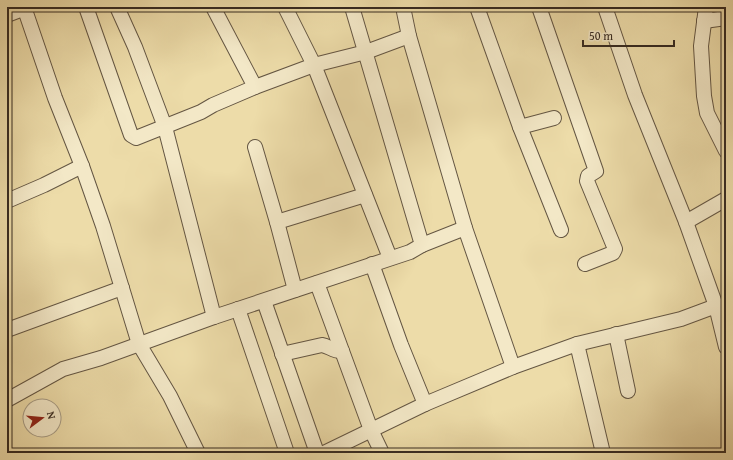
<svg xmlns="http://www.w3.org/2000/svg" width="733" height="460" font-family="'Gentium Book Plus',serif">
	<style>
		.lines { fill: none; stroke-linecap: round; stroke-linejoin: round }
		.minor-casing { stroke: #645643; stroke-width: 16 }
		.minor { stroke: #f3e8c7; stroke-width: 14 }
	</style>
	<rect width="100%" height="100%" fill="#eddca9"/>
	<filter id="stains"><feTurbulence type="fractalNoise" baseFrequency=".005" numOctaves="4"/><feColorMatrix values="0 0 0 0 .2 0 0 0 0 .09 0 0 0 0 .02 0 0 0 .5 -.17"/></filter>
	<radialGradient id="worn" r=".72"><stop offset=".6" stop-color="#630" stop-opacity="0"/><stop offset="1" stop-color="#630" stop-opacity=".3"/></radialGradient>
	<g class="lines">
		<g class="minor-casing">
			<g id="minor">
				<path d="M24,7L55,98L82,166L103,226L139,344L170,396L198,453"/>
				<path d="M86,7L131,135L136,138L201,112L213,105L255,87L314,65L366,52L409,36"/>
				<path d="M117,7L135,47L165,127L214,317"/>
				<path d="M213,7L255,87"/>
				<path d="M285,7L314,65L390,258"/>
				<path d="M403,7L409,36L465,228L513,367"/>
				<path d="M477,7L520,127L561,230"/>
				<path d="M539,7L596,171L588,176L587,181L615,249L613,253L585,264"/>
				<path d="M605,7L635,95L686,222L716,306L726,347"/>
				<path d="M706,7L701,46L704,96L707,113L726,151"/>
				<path d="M7,15L28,7"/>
				<path d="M704,21L726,18"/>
				<path d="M520,127L554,118"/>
				<path d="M255,147L277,222L295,290"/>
				<path d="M7,201L44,185L82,166"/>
				<path d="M277,222L365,195"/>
				<path d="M686,222L726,199"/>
				<path d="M422,245L465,228"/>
				<path d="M372,264L401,345L425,404"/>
				<path d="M317,283L371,430L382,453"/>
				<path d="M264,301L317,453"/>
				<path d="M238,309L287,453"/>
				<path d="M7,330L122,288"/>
				<path d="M616,334L628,391"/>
				<path d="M577,344L603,453"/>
				<path d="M282,354L322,345C329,346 334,352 342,351"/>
				<path d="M7,400L63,369L101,358L214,317L410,252L422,245L352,7"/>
				<path d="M324,453L425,404L513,367L577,344L681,319L716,306"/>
			</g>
		</g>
		<use href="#minor" class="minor"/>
	</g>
	<rect width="733" height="460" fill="none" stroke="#eddca9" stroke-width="24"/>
	<rect x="8" y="8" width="717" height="444" fill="none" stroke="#362a21" stroke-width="2"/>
	<rect x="12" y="12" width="709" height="436" fill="none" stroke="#362a21"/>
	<g transform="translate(42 418) rotate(74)"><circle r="19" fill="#f3e8c7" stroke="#a79c85"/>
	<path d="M0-3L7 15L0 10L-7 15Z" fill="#8f2418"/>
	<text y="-6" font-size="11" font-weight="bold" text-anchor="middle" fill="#362a21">N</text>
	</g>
	<path d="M583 40v6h91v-6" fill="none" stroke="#362a21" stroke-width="2"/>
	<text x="589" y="40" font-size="12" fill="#362a21" stroke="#f3e8c7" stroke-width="3" paint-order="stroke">50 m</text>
	<rect width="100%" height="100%" filter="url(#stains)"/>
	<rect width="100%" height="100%" fill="url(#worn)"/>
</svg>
